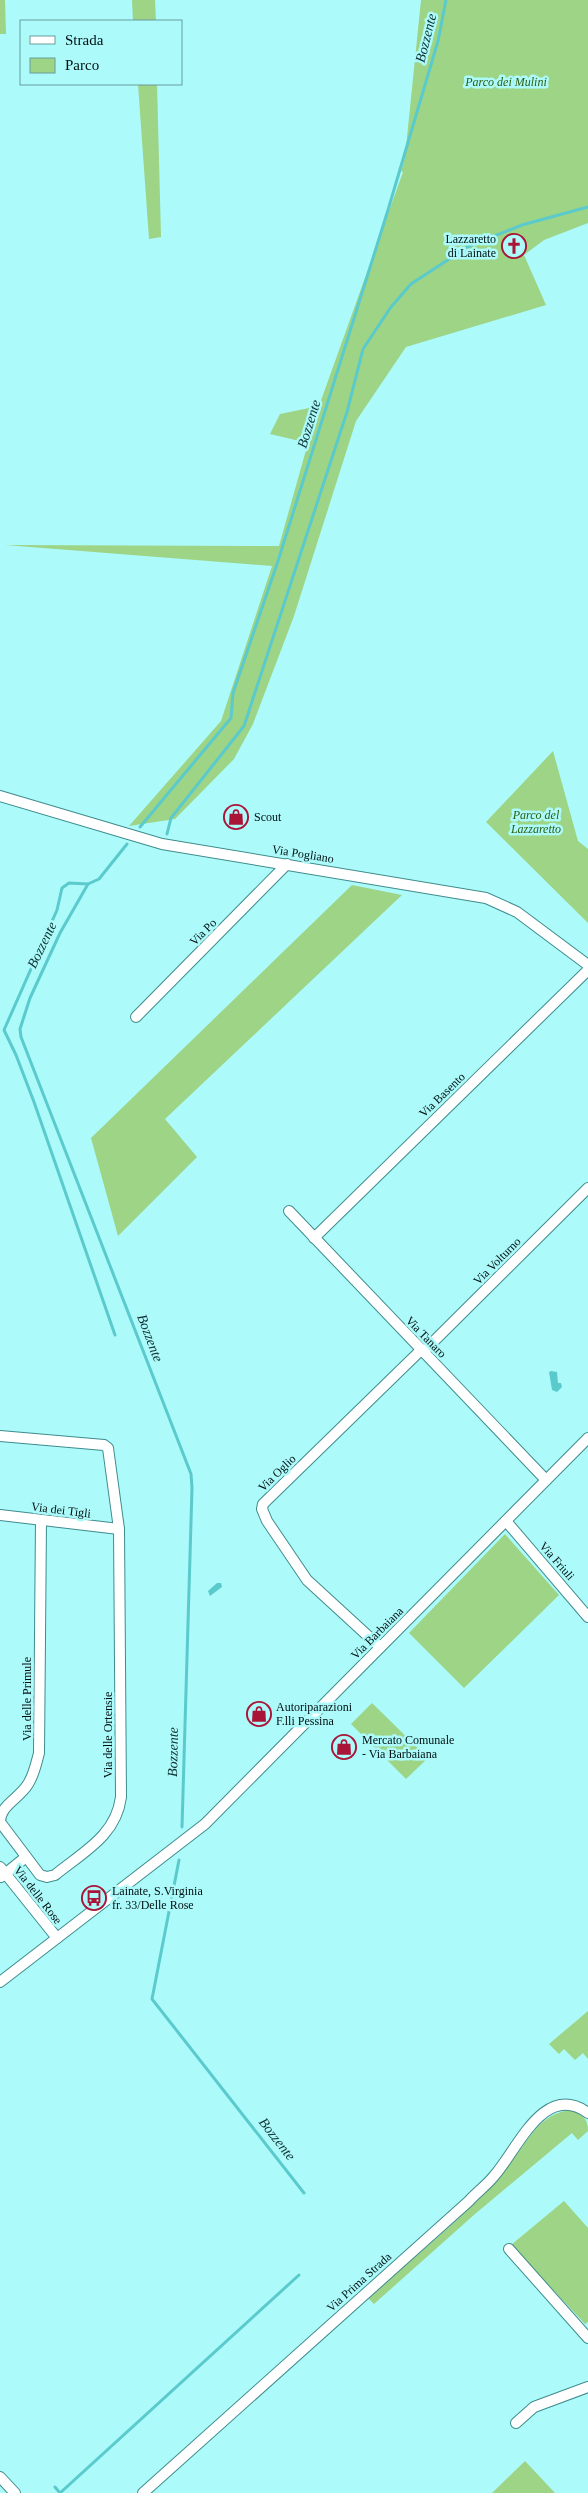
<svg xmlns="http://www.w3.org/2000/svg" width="588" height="2493" font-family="'Times New Roman',serif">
<rect width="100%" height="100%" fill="#adfafb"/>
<g fill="#9dd485">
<path d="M0 0H5L6 34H0Z"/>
<path d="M132 0H155L156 21H133Z"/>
<path d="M421 0H588V223L544 240 524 255 546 305 406 347 356 421 294 616 253 724 234 759 175 819 129 826 221 721 272 566 5 545 279 546 308 443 270 434 280 414 319 406 403 172 401 171 405 157Z"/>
<path d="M138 84H157L161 237 149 239Z"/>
<path d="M553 751 578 841 588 849V923L486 822Z"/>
<path d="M352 885 402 895 165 1119 197 1157 118 1236 91 1138Z"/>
<path d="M505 1534 559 1595 464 1688 409 1633Z"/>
<path d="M372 1703 428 1758 406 1779 351 1724Z"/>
<path d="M588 2011V2059L583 2053 575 2060 564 2049 559 2054 549 2044Z"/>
<path d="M570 2110C582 2114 588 2118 588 2131L578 2140 572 2133 475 2214 374 2304 368 2298C417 2254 472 2212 512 2161 529 2139 540 2114 570 2110Z"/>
<path d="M564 2201 588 2228V2322L585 2324 511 2245Z"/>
<path d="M525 2461 555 2493H492Z"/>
</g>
<g fill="#5bcacc">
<path d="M551 1371 557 1372 558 1383H561L562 1387 557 1392 552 1390 549 1372Z"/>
<path d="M217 1583H221L222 1587 210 1596 208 1591Z"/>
</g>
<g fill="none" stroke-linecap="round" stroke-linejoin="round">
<g stroke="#5bcacc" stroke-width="3">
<path d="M140 827 231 718 233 693 278 561 388 210 438 41 446 0"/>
<path d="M167 834 171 818 244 726 347 412 363 349 391 307 411 284 469 246 522 225 588 207"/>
<path d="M127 844 99 879 88 884 60 933 30 998 20 1029 21 1037 191 1474 192 1488 182 1827"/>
<path d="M88 884 69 883 62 888 57 910 4 1030 16 1055 34 1102 115 1335"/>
<path d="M179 1860 152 1999 304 2193"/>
<path d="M55 2487 60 2493"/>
<path d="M60 2493 299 2275"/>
</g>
<defs>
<g id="minor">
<path d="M0 796 162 844 486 898 517 912 588 965"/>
<path d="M136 1017 287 864"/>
<path d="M289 1211 546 1480"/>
<path d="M314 1238 588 970"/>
<path d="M423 1352 588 1188"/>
<path d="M0 1436 104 1445 108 1448 119 1529 121 1797C116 1836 83 1852 55 1875L47 1877 40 1875 0 1822C0 1805 20 1798 28 1784 34 1775 36 1764 39 1753L41 1520"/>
<path d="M0 1515 119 1529"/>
<path d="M506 1521 588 1617"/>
<path d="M380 1647 307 1580 267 1521 262 1509 263 1504 421 1350"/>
<path d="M0 1867 57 1938"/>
<path d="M1 1877 26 1857"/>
<path d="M0 1982 205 1824 588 1438"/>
<path d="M509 2249 588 2338"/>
<path d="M516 2423 534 2407 588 2387"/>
<path d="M0 2477 15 2493"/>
<path d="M143 2493 469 2201C477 2192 487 2185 494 2176 518 2149 544 2081 588 2113"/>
</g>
</defs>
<use href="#minor" stroke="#3f8c8d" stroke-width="12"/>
<use href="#minor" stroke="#fff" stroke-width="10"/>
</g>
<defs>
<symbol id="church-ring" viewBox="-11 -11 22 22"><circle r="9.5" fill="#adfafb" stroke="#aa1437" stroke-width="1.5"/><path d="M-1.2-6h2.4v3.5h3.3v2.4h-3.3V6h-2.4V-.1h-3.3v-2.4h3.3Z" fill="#aa1437"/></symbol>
<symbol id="shop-ring" viewBox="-11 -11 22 22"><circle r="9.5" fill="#adfafb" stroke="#aa1437" stroke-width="1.5"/><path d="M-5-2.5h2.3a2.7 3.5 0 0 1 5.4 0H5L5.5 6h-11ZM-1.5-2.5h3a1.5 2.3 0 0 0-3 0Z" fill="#aa1437"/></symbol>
<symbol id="bus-ring" viewBox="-11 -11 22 22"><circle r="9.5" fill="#adfafb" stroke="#aa1437" stroke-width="1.5"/><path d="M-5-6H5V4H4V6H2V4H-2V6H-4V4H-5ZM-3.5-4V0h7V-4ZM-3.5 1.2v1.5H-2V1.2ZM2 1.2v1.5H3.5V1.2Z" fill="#aa1437"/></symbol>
</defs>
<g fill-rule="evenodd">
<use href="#church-ring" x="500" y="232" width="28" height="28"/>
<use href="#shop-ring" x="222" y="803" width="28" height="28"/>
<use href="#shop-ring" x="245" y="1700" width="28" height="28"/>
<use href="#shop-ring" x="330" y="1733" width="28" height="28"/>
<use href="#bus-ring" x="80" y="1884" width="28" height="28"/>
</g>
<g text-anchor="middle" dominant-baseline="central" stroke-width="5" stroke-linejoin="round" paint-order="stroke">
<g font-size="12" font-style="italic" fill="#2c5c0d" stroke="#adfafb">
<text x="506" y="82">Parco dei Mulini</text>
<text x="536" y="815">Parco del<tspan x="536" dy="14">Lazzaretto</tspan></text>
</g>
<g font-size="12" fill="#001011" stroke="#adfafb" text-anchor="start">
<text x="496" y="239" text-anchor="end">Lazzaretto<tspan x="496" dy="14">di Lainate</tspan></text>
<text x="254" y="817">Scout</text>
<text x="276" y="1707">Autoriparazioni<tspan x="276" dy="14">F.lli Pessina</tspan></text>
<text x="362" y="1740">Mercato Comunale<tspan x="362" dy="14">- Via Barbaiana</tspan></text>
<text x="112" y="1891">Lainate, S.Virginia<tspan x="112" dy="14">fr. 33/Delle Rose</tspan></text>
</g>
<g font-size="12" fill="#001011" stroke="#adfafb">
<text transform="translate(303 854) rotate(9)">Via Pogliano</text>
<text transform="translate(203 932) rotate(-45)">Via Po</text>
<text transform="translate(442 1095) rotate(-44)">Via Basento</text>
<text transform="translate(497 1261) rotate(-45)">Via Volturno</text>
<text transform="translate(426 1337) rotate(46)">Via Tanaro</text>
<text transform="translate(277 1473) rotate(-44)">Via Oglio</text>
<text transform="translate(61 1510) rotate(7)">Via dei Tigli</text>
<text transform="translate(557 1561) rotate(49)">Via Friuli</text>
<text transform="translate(377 1633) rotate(-45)">Via Barbaiana</text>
<text transform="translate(27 1699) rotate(-90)">Via delle Primule</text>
<text transform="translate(108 1735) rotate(-90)">Via delle Ortensie</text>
<text transform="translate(38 1895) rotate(52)">Via delle Rose</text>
<text transform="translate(359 2282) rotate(-42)">Via Prima Strada</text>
</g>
<g font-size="14" font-style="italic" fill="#0d3031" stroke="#adfafb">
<text transform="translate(426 38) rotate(-76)">Bozzente</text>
<text transform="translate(309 424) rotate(-73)">Bozzente</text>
<text transform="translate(42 945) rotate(-64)">Bozzente</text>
<text transform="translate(150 1338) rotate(69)">Bozzente</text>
<text transform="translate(173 1752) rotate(-89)">Bozzente</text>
<text transform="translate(277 2139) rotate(52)">Bozzente</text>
</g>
</g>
<rect x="20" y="20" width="162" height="65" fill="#adfafb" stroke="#689c9d"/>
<rect x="30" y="36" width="25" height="8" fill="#ffffff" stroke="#689c9d"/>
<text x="65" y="45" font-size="15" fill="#001011">Strada</text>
<rect x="30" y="58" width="25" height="15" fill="#9dd485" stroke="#689c9d"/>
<text x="65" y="70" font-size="15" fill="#001011">Parco</text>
</svg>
